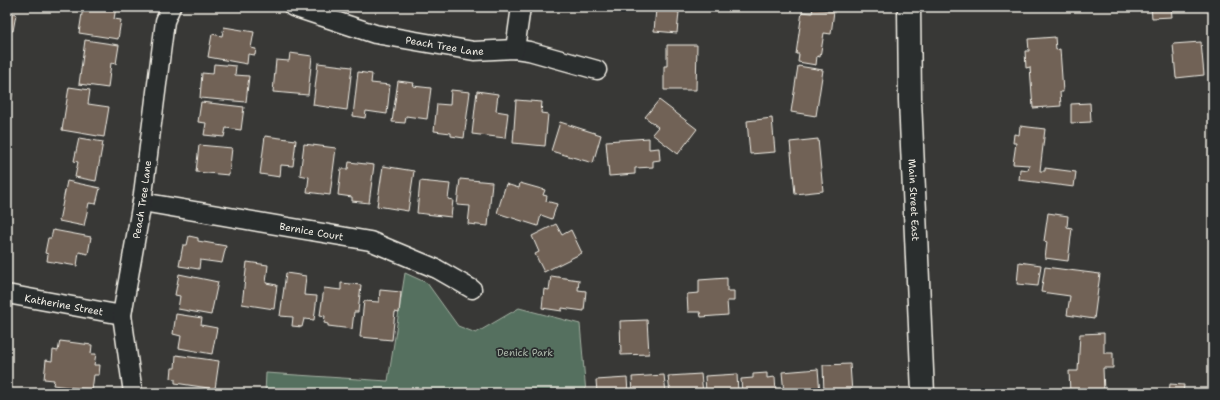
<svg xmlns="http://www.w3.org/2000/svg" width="1220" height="400" font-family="'Shantell Sans',sans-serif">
<rect width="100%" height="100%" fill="#383836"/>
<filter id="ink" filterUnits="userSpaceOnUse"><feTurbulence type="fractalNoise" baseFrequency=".025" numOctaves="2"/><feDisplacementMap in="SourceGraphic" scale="8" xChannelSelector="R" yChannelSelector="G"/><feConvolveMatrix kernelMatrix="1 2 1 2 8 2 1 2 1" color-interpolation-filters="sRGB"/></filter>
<g filter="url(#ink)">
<path fill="#55705e" stroke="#a4b0a3" d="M405 273 427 283 458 326 476 333 519 308 580 324 586 393H265L266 373 388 381Z"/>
<g fill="#716257" stroke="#f4f1e8">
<path d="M83 7H116L114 19 121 20 118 39 79 33Z"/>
<path d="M587 7H602L601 9Z"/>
<path d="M621 7H647L646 11 621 8Z"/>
<path d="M1151 7H1171L1172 17 1152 18Z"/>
<path d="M813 8 834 11 831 34 824 33 820 57 817 56 816 65 798 62 799 54H796L802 12 812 13Z"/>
<path d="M656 9 679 12 677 33 654 31Z"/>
<path d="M7 12 16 14 13 31 9 30 8 37 11 38 7 57Z"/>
<path d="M224 27 254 32 251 48 256 49 255 55 248 54 247 64 208 57 212 34 222 36Z"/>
<path d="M1213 28V52H1210Z"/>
<path d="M1055 37 1056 50 1060 49 1063 92H1060L1061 106 1033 108 1030 67 1026 68 1025 51H1029L1028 39Z"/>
<path d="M85 40 119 45 116 64 111 63 108 88 79 84Z"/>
<path d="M1201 42 1204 75 1176 78 1173 44Z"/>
<path d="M667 45H697L696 90H664V66H667Z"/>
<path d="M290 53 312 56 308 95 273 92 276 60 289 61Z"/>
<path d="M318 63 352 67 347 110 313 105Z"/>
<path d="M214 64 236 66 235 75 249 76 246 102 200 98 202 73 213 74Z"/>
<path d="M798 66 823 70 816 116 791 112Z"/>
<path d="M358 72 372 74 371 83 390 85 387 114 366 111 365 118 353 116Z"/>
<path d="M398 81 414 83 413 86 431 88 427 119 406 116 405 123 392 122Z"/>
<path d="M69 87 90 90 88 104 109 107 104 137 62 130Z"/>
<path d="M7 88 13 90 8 119H7Z"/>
<path d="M451 90 470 92 464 138 451 136V133L434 131 437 104 450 105Z"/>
<path d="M477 91 498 94 496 111 508 113 505 138 472 134Z"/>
<path d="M516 100 542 102 541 113 548 114 545 146 513 143Z"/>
<path d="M659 100 697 129 678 154 652 134 658 127 645 117Z"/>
<path d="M201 102 244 107 241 130 226 128 224 137 204 135 206 123 198 122Z"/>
<path d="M1090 103 1091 122 1071 123V104Z"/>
<path d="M772 118 775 152 750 154 747 121Z"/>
<path d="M560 122 601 135 593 163 551 151Z"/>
<path d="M1020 126 1045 129 1040 171H1045V168L1076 172 1074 187 1019 180 1020 169 1028 170 1029 165 1013 164 1016 143H1013L1014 134 1019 135Z"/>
<path d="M265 136 296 140 293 166 281 165 280 177 260 174Z"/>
<path d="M79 138 103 142 96 181 75 177 78 162 74 161Z"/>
<path d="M649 138V149L659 148 660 160 653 161V167L635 168V174L609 176 606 141Z"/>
<path d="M818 139 823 191 795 194 790 142Z"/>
<path d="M304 144 336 148 330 195 307 192 309 177 300 175Z"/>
<path d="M199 145 232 148 229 175 196 172Z"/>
<path d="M349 162 374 165 369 203 352 201V197L338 195 341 169H348Z"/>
<path d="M383 166 414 171 408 211 377 206Z"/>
<path d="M460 179 492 182 488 226 468 224 470 206 457 205Z"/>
<path d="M67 181 100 188 96 204 89 203 84 226 59 221Z"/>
<path d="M420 181 450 184 448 199 453 200 451 217 417 213Z"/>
<path d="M520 183 545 190 543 195 547 196 546 201 557 204 552 219 541 215 538 226 497 213 506 184 519 188Z"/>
<path d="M1048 213 1068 216 1067 227 1072 228 1068 261 1045 258 1047 242 1044 241Z"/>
<path d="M556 224 562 235 571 230 582 253 544 272 535 254 539 252 532 236Z"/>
<path d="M53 230 91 237 88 254 79 252 77 266 47 261 48 254 45 253 48 238H51Z"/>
<path d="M189 236 198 238V241L226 246 222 263 200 260 199 269 179 266 183 245H187Z"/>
<path d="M247 262 268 265 266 283 277 285 274 309 242 304Z"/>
<path d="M1019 262 1041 265 1038 286 1017 284Z"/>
<path d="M1045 267 1100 274 1094 319 1067 315 1070 296 1041 292Z"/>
<path d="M286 273 306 276 304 295 317 296 314 320 304 319 302 327 292 326 293 317 280 316Z"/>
<path d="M179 274 218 282 211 315 178 309 180 296 175 295Z"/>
<path d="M551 276 579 280 578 290 586 291 584 311 562 308V311L542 308 544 289 549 290Z"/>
<path d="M727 278V291H734V301H727L728 315 701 317 700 312H688L687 294 699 293V280Z"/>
<path d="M341 283 361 285 358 312H354L352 329 328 326V324L324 323 325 316 320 315 324 288 341 290Z"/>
<path d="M380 290 401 292 399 313 395 312 392 340 360 337 364 301 379 302Z"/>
<path d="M176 314 202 318 201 325 217 328 212 354 179 348 181 336 173 334Z"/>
<path d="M647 320 649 354 621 355 620 321Z"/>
<path d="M1104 333V353H1113V368H1103L1104 393H1070L1069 371H1078L1080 334Z"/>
<path d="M60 341 92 345 91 354H96L94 365H100L99 375H94L92 390 53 385 54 380 44 379 46 360 52 361 53 350 58 351Z"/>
<path d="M176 355 219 361 215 389 175 383V379L171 378 172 368H175Z"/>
<path d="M850 364 852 393H824L823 365Z"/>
<path d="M818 369 820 393H784L782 372Z"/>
<path d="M767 373V378L775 377 776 393H742L741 379 753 378V374Z"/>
<path d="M701 374 703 393H670L668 376Z"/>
<path d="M737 374 738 393H706L705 376Z"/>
<path d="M664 375 666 393H633L632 377Z"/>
<path d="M627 378 628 393H597L596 380Z"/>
<path d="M1170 384 1184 385 1183 393H1169Z"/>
</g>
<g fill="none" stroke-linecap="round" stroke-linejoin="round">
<defs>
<g id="street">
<path id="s1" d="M293 7 375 34 474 51 515 49 529 51 597 70"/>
<path d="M515 49 521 7"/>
<path id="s2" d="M142 202 370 241 437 269 472 289"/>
<path id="s3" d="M7 294 122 315"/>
<path id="s4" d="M133 393 122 315 142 202 165 21 171 7"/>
</g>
<g id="secondary">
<path id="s5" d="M909 7 910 100 923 393"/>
</g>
</defs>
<use href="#street" stroke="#f4f1e8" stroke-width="21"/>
<use href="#secondary" stroke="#f4f1e8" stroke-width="25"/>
<use href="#street" stroke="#2a2d2e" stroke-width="18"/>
<use href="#secondary" stroke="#2a2d2e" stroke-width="22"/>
</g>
</g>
<g text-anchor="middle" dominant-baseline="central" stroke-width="3.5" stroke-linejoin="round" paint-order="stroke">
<g font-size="10" fill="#f4f1e8" stroke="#2a2d2e">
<text stroke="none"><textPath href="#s1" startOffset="157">Peach Tree Lane</textPath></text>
<text stroke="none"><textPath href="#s4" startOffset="196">Peach Tree Lane</textPath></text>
<text stroke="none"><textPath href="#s5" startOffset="193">Main Street East</textPath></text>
<text stroke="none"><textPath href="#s2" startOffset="172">Bernice Court</textPath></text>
<text stroke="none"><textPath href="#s3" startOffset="58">Katherine Street</textPath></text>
</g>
<g font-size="10" fill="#acb7aa" stroke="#2a2d2e">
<text x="525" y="352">Denick Park</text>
</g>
</g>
<rect width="1220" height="400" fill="none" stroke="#2a2d2e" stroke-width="24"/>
<rect x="12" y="12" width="1196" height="376" fill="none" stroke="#f4f1e8" stroke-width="1.5" filter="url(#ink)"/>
</svg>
